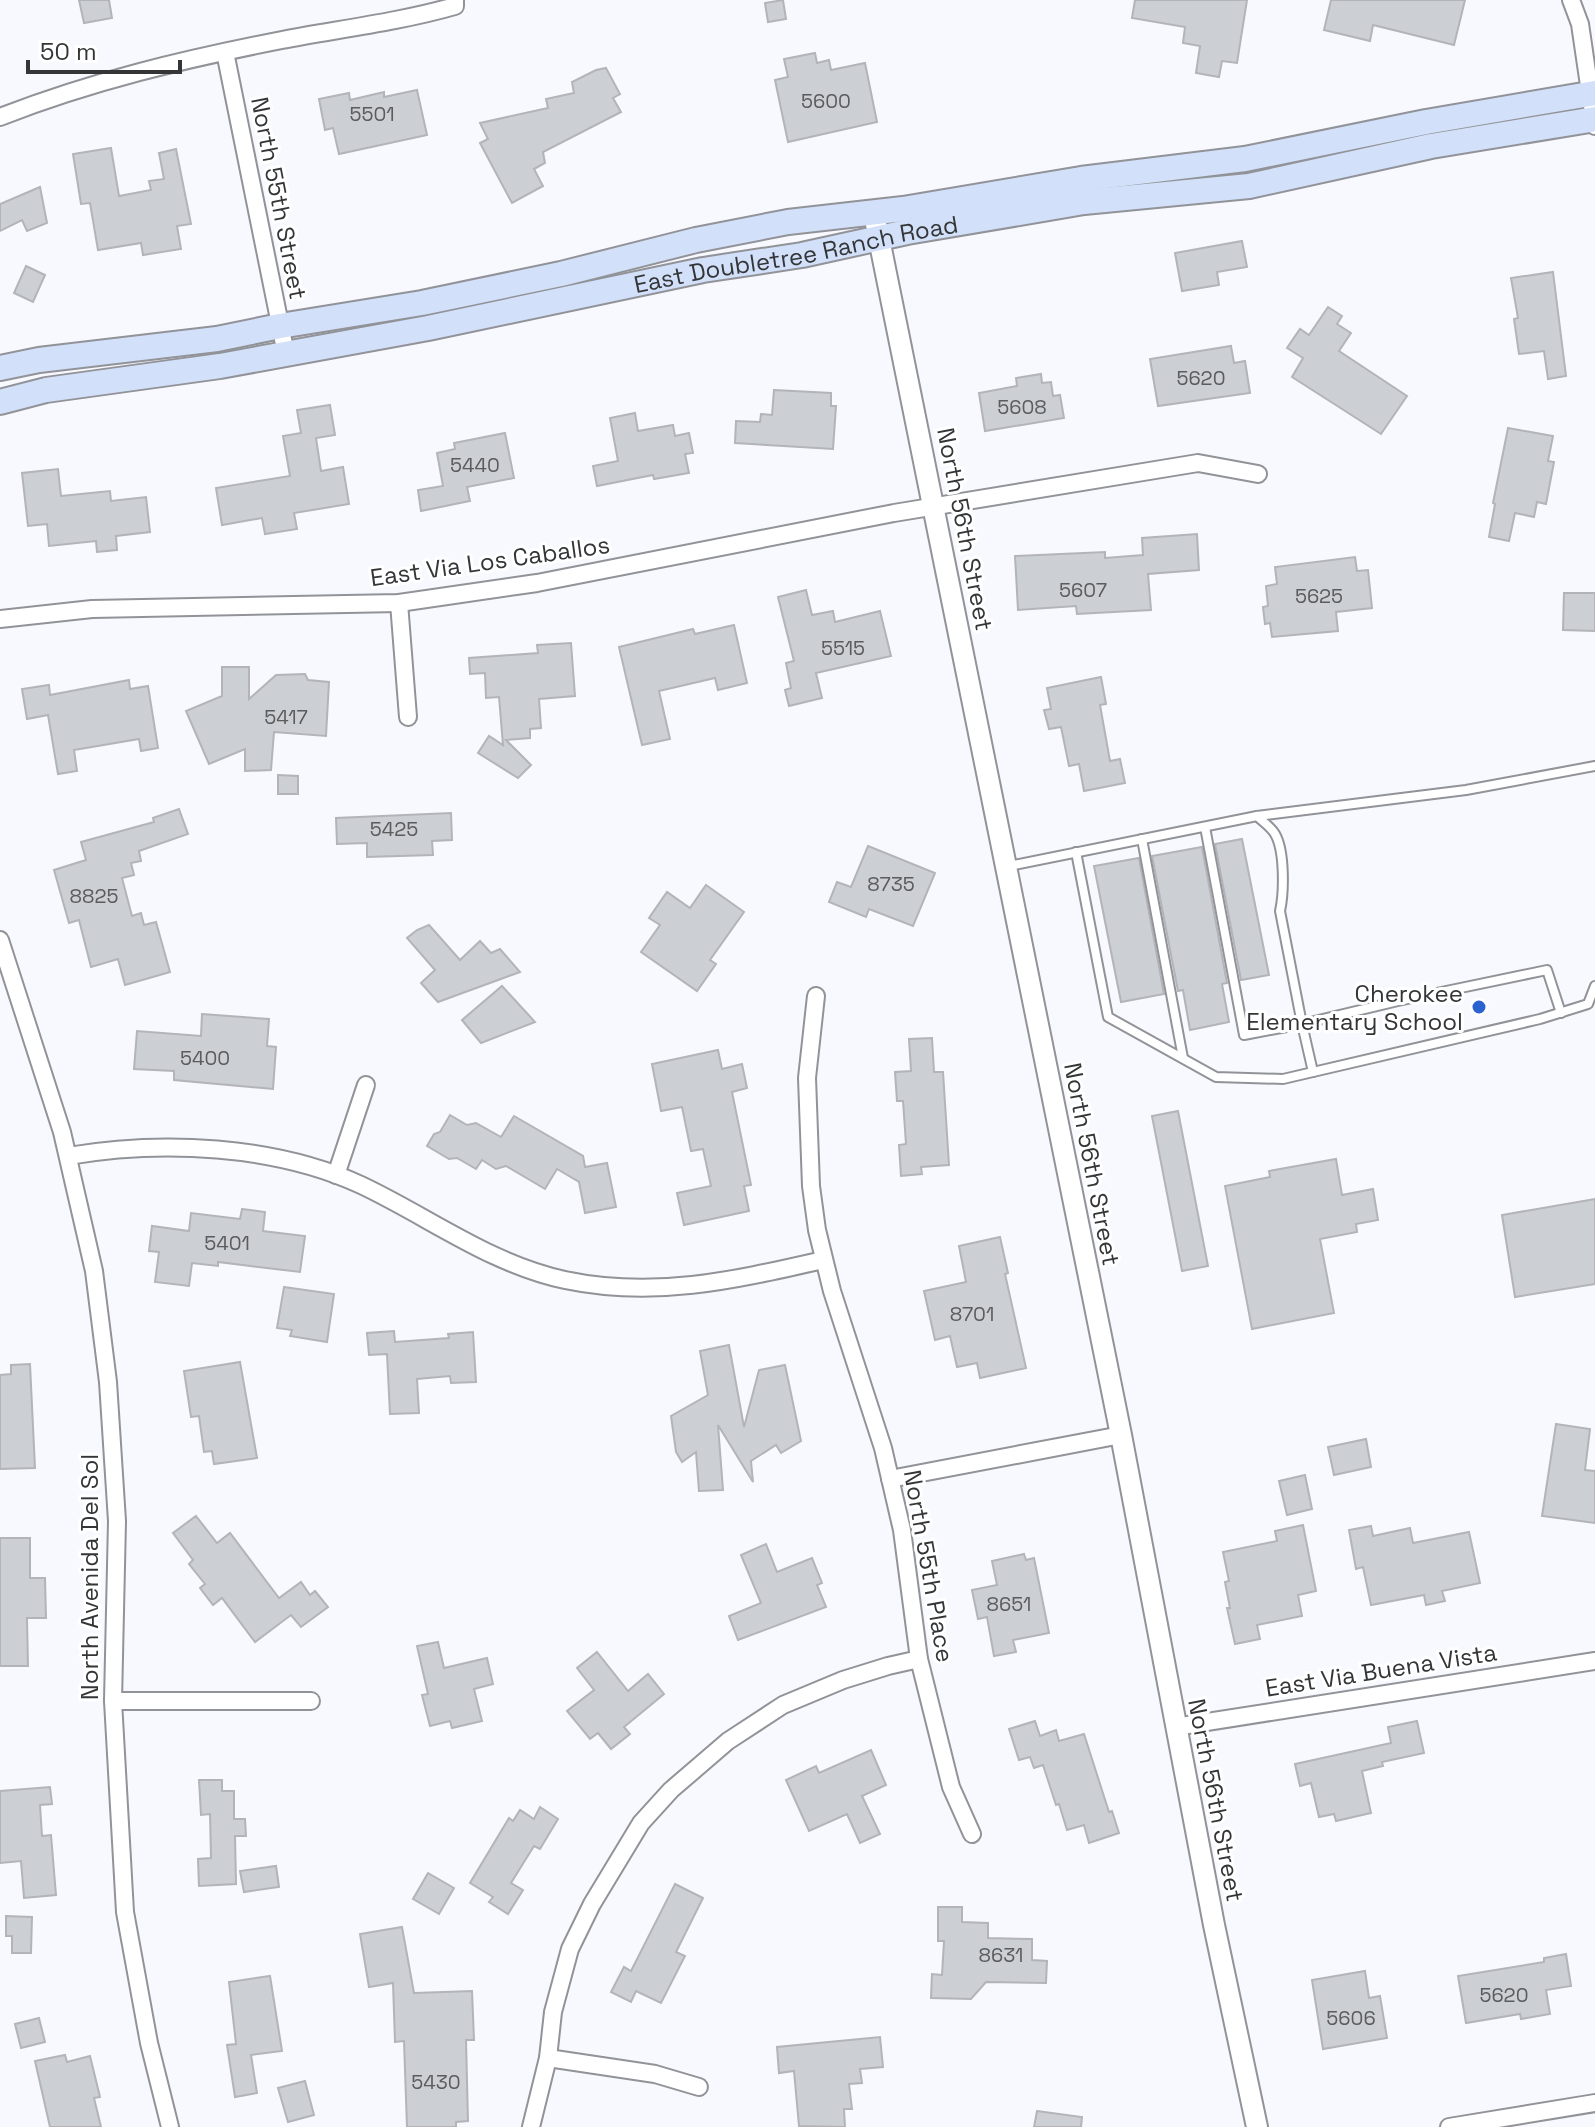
<svg xmlns="http://www.w3.org/2000/svg" width="1595" height="2127" font-family="'Space Grotesk',sans-serif">
<rect width="100%" height="100%" fill="#f7f9fe"/>
<g fill="#cccfd3" stroke="#b2b4b9" stroke-width="2">
<path d="M79 0H109L112 18 84 23Z"/>
<path d="M783 0 786 19 768 22 765 3Z"/>
<path d="M1135 0H1247L1237 63 1222 61 1219 77 1196 73 1200 46 1183 43 1185 27 1132 18Z"/>
<path d="M1331 0H1465L1454 45 1373 25 1370 41 1324 30Z"/>
<path d="M815 53 817 63 829 60 831 70 865 63 877 122 788 142 775 80 788 77 784 59Z"/>
<path d="M606 68 620 94 613 98 621 112 543 152 545 163 534 169 543 186 512 203 480 143 488 139 480 123 548 108 546 99 574 93 572 82 596 70Z"/>
<path d="M417 90 427 135 339 154 333 128 325 130 319 99 349 93 350 100 384 92V97Z"/>
<path d="M111 148 119 196 151 190 149 181 164 179 159 153 176 149 191 224 177 226 181 249 143 255 141 243 98 250 90 203 81 204 73 154Z"/>
<path d="M40 187 47 223 27 231 22 220 0 231V204Z"/>
<path d="M1242 241 1247 267 1217 272 1219 285 1182 291 1175 253Z"/>
<path d="M26 266 45 275 33 302 14 293Z"/>
<path d="M1553 272 1566 376 1548 379 1544 351 1519 354 1514 319 1518 318 1511 278Z"/>
<path d="M1328 307 1342 316 1337 324 1351 333 1339 351 1407 396 1381 434 1292 377 1303 358 1287 348 1300 329 1309 335Z"/>
<path d="M1231 346 1234 363 1245 361 1250 393 1158 406 1150 359Z"/>
<path d="M1041 374 1042 383 1051 382 1053 396 1060 395 1064 418 985 431 979 393 1017 386 1016 378Z"/>
<path d="M774 390 831 393V406H836L833 449 735 443 736 421 760 422 761 414 772 415Z"/>
<path d="M330 405 335 435 316 438 321 471 343 467 349 504 294 513 297 529 265 534 262 518 222 525 216 488 290 476 283 436 301 433 297 410Z"/>
<path d="M635 413 638 431 673 425 675 436 689 433 693 453 685 454 689 473 654 479 653 475 597 486 593 466 618 461 610 418Z"/>
<path d="M1508 428 1553 436 1548 461 1554 462 1546 504 1537 502 1534 517 1515 513 1509 541 1489 537 1495 504 1493 503Z"/>
<path d="M505 433 514 478 467 487 470 501 421 511 418 490 443 486 437 453 455 449 454 443Z"/>
<path d="M58 469 61 496 110 491 111 501 146 497 150 532 116 536 117 550 97 552 96 541 49 546 47 524 28 526 22 473Z"/>
<path d="M1197 534 1199 570 1148 574 1151 610 1077 614 1076 606 1018 610 1015 556 1105 552V558L1143 555 1142 538Z"/>
<path d="M1355 557 1357 571 1368 570 1372 608 1336 612 1338 631 1272 637 1270 623 1265 624 1263 607 1268 606 1266 586 1277 584 1275 567Z"/>
<path d="M806 590 812 615 833 611 835 622 880 611 891 656 816 673 822 698 789 706 785 690 791 688 786 663 794 661 778 597Z"/>
<path d="M1564 593H1595V631L1563 630Z"/>
<path d="M734 625 747 683 718 690 715 678 659 691 670 739 642 745 619 647 693 629 695 634Z"/>
<path d="M571 643 575 696 539 699 541 728 530 729V738L506 740 531 765 518 778 478 753 489 736 503 745 499 697 486 698 485 673 470 674 469 658 538 653 537 645Z"/>
<path d="M222 667H249V699L276 675 305 674 308 680 329 682 326 736 274 732 271 770 245 771V749L209 764 186 711 222 696Z"/>
<path d="M1101 677 1106 704 1100 705 1110 761 1120 759 1125 783 1084 791 1079 764 1069 766 1061 727 1049 729 1044 710 1051 709 1047 688Z"/>
<path d="M129 680 130 689 148 686 158 748 141 751 139 739 74 750 77 771 58 774 48 715 27 719 22 689 49 685 50 695Z"/>
<path d="M278 775 298 776V794H278Z"/>
<path d="M179 809 188 834 139 851 141 861 131 863 134 875 122 878 132 916 141 913 144 925 156 922 170 972 125 985 118 959 91 967 79 920 69 923 54 870 86 860 81 842 154 822 153 818Z"/>
<path d="M451 813 452 840 432 841 433 855 367 857V843L337 844 336 818Z"/>
<path d="M1242 839 1269 975 1241 980 1215 844Z"/>
<path d="M868 846 935 873 913 926 869 909 866 917 829 902 837 882 851 887Z"/>
<path d="M1202 847 1227 983 1222 984 1229 1022 1190 1030 1183 990 1178 991 1152 856Z"/>
<path d="M1139 858 1164 994 1121 1002 1094 866Z"/>
<path d="M706 885 744 912 710 960 716 964 697 991 641 952 660 925 649 918 667 892 690 908Z"/>
<path d="M429 925 460 960 480 941 491 953 500 949 520 972 438 1002 421 983 435 970 407 938 417 930Z"/>
<path d="M502 986 535 1022 481 1043 462 1020Z"/>
<path d="M202 1014 269 1019 267 1046 276 1047 273 1089 174 1080V1071L134 1069 137 1031 201 1036Z"/>
<path d="M932 1038 934 1072H943L949 1165 921 1167 922 1174 901 1176 899 1145 906 1144 903 1101H897L895 1072 911 1071 909 1039Z"/>
<path d="M718 1050 722 1069 742 1064 747 1088 732 1092 751 1185 744 1186 749 1211 684 1225 677 1193 711 1186 703 1149 691 1151 682 1107 661 1111 652 1064Z"/>
<path d="M1178 1111 1208 1266 1182 1271 1152 1116Z"/>
<path d="M450 1115 467 1125 476 1123 501 1137 514 1116 583 1156 585 1167 607 1163 616 1207 585 1213 579 1182 557 1169 545 1189 506 1166 496 1169 482 1160 476 1169 457 1158 449 1159 427 1146 434 1134 440 1132Z"/>
<path d="M1336 1159 1342 1195 1373 1189 1378 1220 1356 1224 1357 1232 1320 1239 1334 1313 1252 1329 1225 1186 1270 1177 1269 1171Z"/>
<path d="M1595 1199V1284L1515 1297 1502 1215Z"/>
<path d="M242 1209 265 1212 263 1231 305 1236 300 1272 218 1262V1266L192 1263 189 1286 155 1282 159 1252 149 1251 152 1226 189 1231 191 1213 240 1219Z"/>
<path d="M1000 1237 1008 1273 1005 1274 1026 1368 980 1378 977 1363 957 1367 950 1336 935 1340 924 1291 966 1282 959 1246Z"/>
<path d="M284 1287 334 1294 327 1342 290 1336 292 1330 277 1328Z"/>
<path d="M394 1331 395 1342 449 1338 448 1334 473 1332 476 1382 451 1383 450 1376 417 1379 419 1413 390 1414 387 1354 369 1355 367 1333Z"/>
<path d="M729 1345 744 1427 759 1370 785 1365 801 1441 781 1453 776 1445 751 1461 753 1482 718 1425 723 1490 699 1491 696 1452 682 1462 676 1452 671 1416 708 1395 700 1351Z"/>
<path d="M240 1362 257 1458 214 1464 212 1451 204 1452 199 1416 191 1417 184 1371Z"/>
<path d="M30 1364 35 1468 0 1469V1375L11 1374V1365Z"/>
<path d="M1556 1424 1590 1429 1585 1470 1595 1471V1523L1542 1516Z"/>
<path d="M1366 1439 1371 1467 1334 1475 1328 1447Z"/>
<path d="M1305 1475 1312 1509 1287 1515 1279 1481Z"/>
<path d="M196 1516 217 1543 230 1533 279 1598 301 1582 310 1595 315 1591 328 1607 301 1627 291 1615 255 1642 222 1598 213 1605 200 1588 205 1584 189 1564 193 1560 173 1533Z"/>
<path d="M1303 1525 1316 1591 1298 1595 1302 1616 1257 1625 1260 1639 1235 1644 1227 1608H1230L1225 1582 1229 1581 1223 1552 1277 1541 1275 1531Z"/>
<path d="M1371 1526 1373 1536 1410 1528 1413 1543 1469 1532 1480 1583 1442 1591 1445 1601 1426 1605 1424 1595 1371 1605 1363 1567 1356 1569 1349 1530Z"/>
<path d="M0 1538H30V1578H45L46 1618H27L28 1666H0Z"/>
<path d="M766 1544 777 1572 812 1558 822 1583 817 1585 826 1607 738 1640 729 1616 761 1603 741 1555Z"/>
<path d="M1024 1554 1026 1560 1034 1558 1049 1633 1013 1640 1016 1652 994 1656 987 1617 978 1619 972 1590 997 1585 992 1561Z"/>
<path d="M438 1642 444 1668 487 1658 493 1684 474 1689 482 1721 452 1728 450 1721 430 1726 422 1695 428 1694 417 1646Z"/>
<path d="M597 1652 628 1691 648 1674 664 1694 624 1727 630 1734 611 1749 598 1733 590 1739 567 1711 594 1690 577 1668Z"/>
<path d="M1035 1721 1040 1736 1056 1730 1059 1741 1084 1734 1109 1812 1112 1811 1119 1833 1089 1843 1084 1825 1067 1830 1059 1804 1056 1805 1043 1765 1034 1768 1030 1757 1019 1760 1009 1729Z"/>
<path d="M1417 1721 1424 1753 1382 1762 1383 1766 1362 1771 1371 1813 1336 1821 1334 1814 1319 1817 1311 1783 1300 1786 1295 1764 1391 1743 1388 1727Z"/>
<path d="M871 1750 886 1785 862 1796 880 1834 860 1843 847 1814 809 1831 786 1780 816 1766 819 1773Z"/>
<path d="M199 1780H222V1791H234V1819H245L246 1836H235L236 1884 199 1886 198 1859 211 1858 210 1814 201 1815Z"/>
<path d="M50 1787 52 1804 40 1805 42 1836 51 1835 56 1895 24 1898 21 1861 0 1863V1791Z"/>
<path d="M540 1807 558 1819 540 1849 534 1846 511 1883 523 1890 508 1914 489 1902 493 1897 470 1883 509 1818 513 1821 520 1810 534 1819Z"/>
<path d="M276 1866 279 1887 244 1892 240 1871Z"/>
<path d="M428 1873 454 1888 439 1914 413 1899Z"/>
<path d="M675 1884 703 1898 676 1952 685 1956 661 2003 636 1991 631 2002 611 1992 624 1967 631 1971Z"/>
<path d="M938 1907H962V1922L988 1923V1938L1032 1939V1960L1047 1961 1046 1983 986 1982 971 1999 931 1998 932 1974 942 1975 944 1941H938Z"/>
<path d="M6 1916 32 1917 31 1953H12V1936H6Z"/>
<path d="M402 1927 414 1993 472 1991 474 2040H466L468 2121 456 2122V2127H407L404 2041 395 2042 393 1983 369 1987 360 1934Z"/>
<path d="M1566 1954 1571 1986 1546 1990 1550 2014 1521 2019 1520 2014 1466 2023 1458 1976 1544 1962V1958Z"/>
<path d="M1365 1971 1369 1998 1380 1996 1387 2038 1323 2049 1312 1980Z"/>
<path d="M270 1976 282 2051 251 2055 257 2093 235 2097 227 2045 236 2044 229 1982Z"/>
<path d="M39 2018 45 2042 21 2048 15 2024Z"/>
<path d="M880 2037 883 2067 860 2069 862 2083 849 2084 852 2109H844L845 2127 799 2126 794 2071 779 2073 777 2047Z"/>
<path d="M65 2055 67 2062 90 2056 100 2097 94 2098 101 2127H50L35 2061Z"/>
<path d="M305 2081 314 2115 288 2122 278 2088Z"/>
<path d="M1037 2111 1082 2117 1081 2127H1034Z"/>
</g>
<g fill="none" stroke-linecap="round" stroke-linejoin="round">
<defs>
<g id="service">
<path d="M1257 816C1263 822 1271 827 1275 834 1285 851 1284 893 1280 911L1302 1024 1398 1001 1547 970 1561 1013"/>
<path d="M1205 827 1244 1035 1302 1024 1313 1072"/>
<path d="M1142 839 1183 1058"/>
<path d="M1076 852 1108 1017 1216 1077 1283 1079 1540 1019 1588 1004 1595 986"/>
<path d="M1009 866 1257 816 1466 790 1595 766"/>
</g>
<g id="minor">
<path d="M1571 0 1580 24 1595 126"/>
<path d="M225 52 286 354"/>
<path d="M0 117C92 81 185 59 282 40 340 29 399 22 455 6V0"/>
<path d="M399 603 408 717"/>
<path d="M0 619 92 609 399 603 537 583 894 513 1198 463 1258 474"/>
<path d="M0 940 62 1132 94 1271 108 1382 117 1521 113 1701 125 1912 149 2043 170 2127"/>
<path d="M816 996 807 1078 811 1186 817 1230 832 1291 883 1448 902 1530 919 1659 951 1787 972 1834"/>
<path d="M68 1156C161 1140 275 1145 361 1185 429 1217 490 1264 565 1280 655 1299 735 1280 823 1260"/>
<path d="M336 1175 366 1085"/>
<path d="M890 1479 1121 1435"/>
<path d="M113 1701H311"/>
<path d="M1175 1727 1595 1661"/>
<path d="M548 2058 655 2074 699 2087"/>
<path d="M531 2127 548 2058 553 2012 570 1949 592 1904 641 1823 671 1790 728 1741 783 1705 843 1680 888 1666 919 1659"/>
<path d="M1449 2127 1595 2103"/>
</g>
<path id="tertiary" d="M876 224 1121 1435 1214 1925 1257 2127"/>
<g id="secondary">
<path d="M0 368 39 360 217 339 280 326 422 303 561 274 696 240 788 222 903 209 1081 179 1245 159 1426 122 1595 93"/>
<path id="s1" d="M0 402 46 390 220 366 428 328 703 270 802 255 907 232 1084 202 1249 186 1431 146 1595 119"/>
</g>
</defs>
<use href="#service" stroke="#919398" stroke-width="12"/>
<use href="#minor" stroke="#919398" stroke-width="20"/>
<use href="#tertiary" stroke="#919398" stroke-width="24"/>
<use href="#secondary" stroke="#919398" stroke-width="28"/>
<use href="#service" stroke="#fff" stroke-width="8"/>
<use href="#minor" stroke="#fff" stroke-width="16"/>
<use href="#tertiary" stroke="#fff" stroke-width="20"/>
<use href="#secondary" stroke="#d2e0f9" stroke-width="24"/>
</g>
<circle fill="#2a62cf" stroke="#fff" stroke-width="3" cx="1479" cy="1007" r="8"/>
<g text-anchor="middle" dominant-baseline="central" stroke-width="6" stroke-linejoin="round" paint-order="stroke">
<g font-size="20" fill="#5a5c5e">
<text x="826" y="101">5600</text>
<text x="372" y="114">5501</text>
<text x="1201" y="378">5620</text>
<text x="1022" y="407">5608</text>
<text x="475" y="465">5440</text>
<text x="1083" y="590">5607</text>
<text x="1319" y="596">5625</text>
<text x="843" y="648">5515</text>
<text x="286" y="717">5417</text>
<text x="394" y="829">5425</text>
<text x="891" y="884">8735</text>
<text x="94" y="896">8825</text>
<text x="205" y="1058">5400</text>
<text x="227" y="1243">5401</text>
<text x="972" y="1314">8701</text>
<text x="1009" y="1604">8651</text>
<text x="1001" y="1955">8631</text>
<text x="1504" y="1995">5620</text>
<text x="1351" y="2018">5606</text>
<text x="436" y="2082">5430</text>
</g>
<g font-size="24" fill="#343537" stroke="#fff">
<text transform="translate(279 198) rotate(79)">North 55th Street</text>
<text stroke="none"><textPath href="#s1" startOffset="810">East Doubletree Ranch Road</textPath></text>
<text transform="translate(965 529) rotate(79)">North 56th Street</text>
<text transform="translate(490 561) rotate(-8)">East Via Los Caballos</text>
<text transform="translate(1092 1164) rotate(79)">North 56th Street</text>
<text transform="translate(929 1566) rotate(80)">North 55th Place</text>
<text transform="translate(89 1577) rotate(-90)">North Avenida Del Sol</text>
<text transform="translate(1381 1670) rotate(-9)">East Via Buena Vista</text>
<text transform="translate(1216 1800) rotate(79)">North 56th Street</text>
</g>
<g font-size="24" fill="#343537" stroke="#fff" text-anchor="end">
<text x="1463" y="993">Cherokee<tspan x="1463" dy="28">Elementary School</tspan></text>
</g>
</g>
<path d="M28 60v12h152v-12" fill="none" stroke="#343537" stroke-width="4"/>
<text x="40" y="60" font-size="24" fill="#343537" stroke="#ffffff" stroke-width="6" paint-order="stroke">50 m</text>
</svg>
